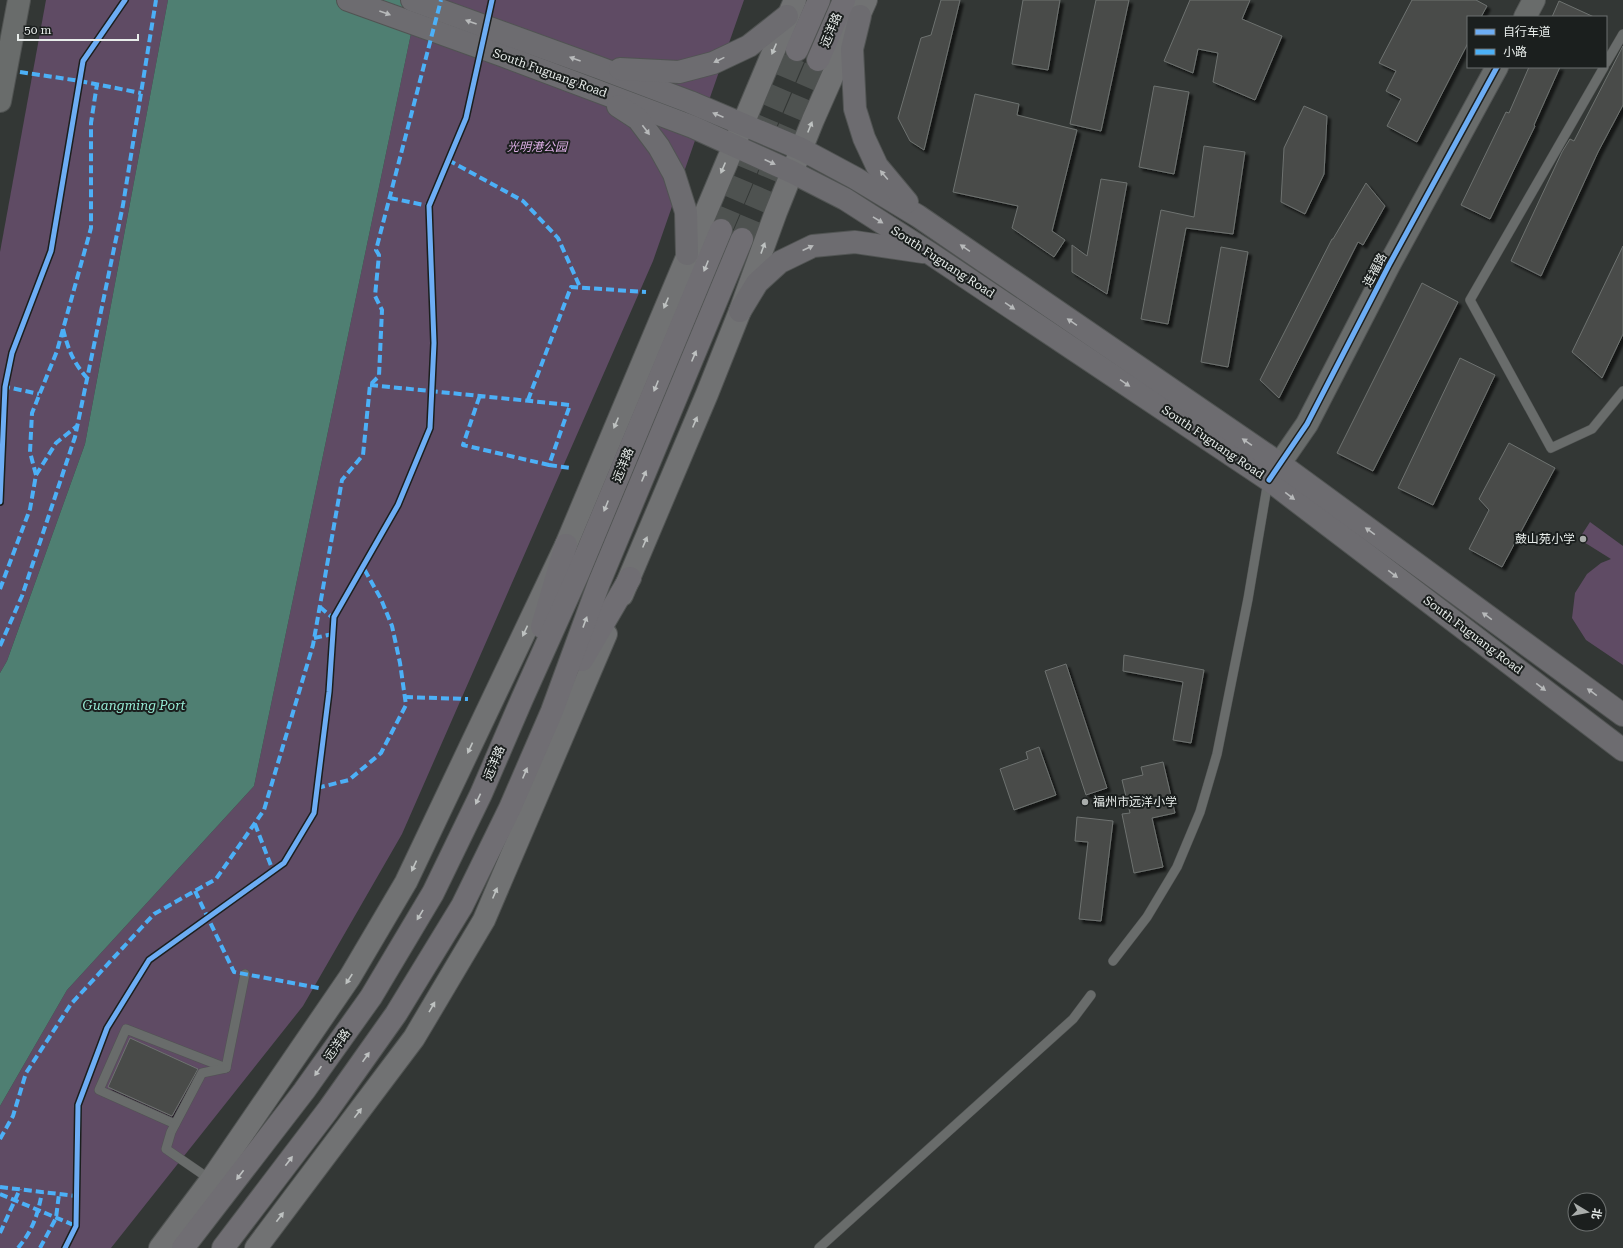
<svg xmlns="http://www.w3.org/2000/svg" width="1623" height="1248" font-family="'Roboto Serif','Noto Sans SC',serif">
<defs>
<filter id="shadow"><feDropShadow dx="3.5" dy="3.5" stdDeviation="1" flood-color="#0009"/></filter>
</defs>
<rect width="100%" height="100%" fill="#333735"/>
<g fill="#5f4b64">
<path d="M46 0H168L85 444 7 661 0 673V252Z"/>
<path d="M418 0H744L653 261 402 834 303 1006 111 1248H0V1106L67 990 254 786Z"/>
<path d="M1590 522 1623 546V665L1586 640 1572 618 1575 593 1587 574 1601 563 1611 559 1579 539Z"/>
</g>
<path fill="#4f7f72" d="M168 0H418L254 786 67 990 0 1106V673L7 661 85 444Z"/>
<g fill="#484b49" stroke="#6e7270" filter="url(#shadow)">
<path d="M941 0H960L924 150 910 141 898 118 921 38 931 35Z"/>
<path d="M1023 0H1060L1048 70 1012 64Z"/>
<path d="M1096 0H1129L1101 131 1070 124Z"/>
<path d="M1190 0H1250L1242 19 1282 36 1255 100 1213 82 1218 53 1198 49 1193 73 1164 61Z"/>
<path d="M1412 0H1476L1487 6 1481 17H1468V43L1417 142 1387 126 1401 99 1386 91 1396 71 1379 63Z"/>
<path d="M1559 1 1594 17H1552Z"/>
<path d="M1623 46V105L1598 152 1541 276 1511 261 1562 152 1570 139 1574 141Z"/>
<path d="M1529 67H1560L1534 125 1535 126 1490 219 1461 205 1506 112 1509 113Z"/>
<path d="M1154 86 1189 92 1174 174 1139 167Z"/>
<path d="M975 94 1019 104 1017 115 1077 130 1052 231 1065 240 1054 257 1012 228 1018 206 953 192Z"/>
<path d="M1304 106 1327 116 1324 174 1305 214 1281 202 1284 148Z"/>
<path d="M1204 146 1245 152 1233 234 1186 228 1168 324 1141 319 1161 210 1194 217Z"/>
<path d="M1101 179 1127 183 1107 294 1072 272V245L1087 256Z"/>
<path d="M1366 183 1385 206 1363 245 1358 242 1279 398 1260 380 1332 239H1333Z"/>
<path d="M1623 246V334L1602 378 1572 352Z"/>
<path d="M1221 247 1248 252 1228 367 1201 362Z"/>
<path d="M1422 283 1458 302 1373 471 1337 453Z"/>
<path d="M1460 358 1495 375 1433 505 1398 488Z"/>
<path d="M1509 443 1555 468 1502 567 1469 549 1489 510 1479 499Z"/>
<path d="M1124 655 1204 670 1191 743 1173 740 1183 682 1123 671Z"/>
<path d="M1066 664 1107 788 1086 795 1045 671Z"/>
<path d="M1039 747 1056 795 1014 810 1000 769 1028 759 1026 752Z"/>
<path d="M1163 762 1175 813 1152 818 1163 867 1134 873 1122 814 1130 813 1122 780 1143 775 1141 767Z"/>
<path d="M1077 817 1113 821 1101 921 1079 919 1088 842 1075 841Z"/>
<path d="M130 1038 198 1069 172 1116 108 1087Z"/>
</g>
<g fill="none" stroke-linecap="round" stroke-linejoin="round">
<g stroke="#4e5250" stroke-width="22" stroke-dasharray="22 11" stroke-linecap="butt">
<path d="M721 230 797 50"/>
<path d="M742 239 818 60"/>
</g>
<defs>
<g id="service">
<path d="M1606 63 1623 34"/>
<path d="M1604 67 1470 300 1551 448 1592 429 1623 391"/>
<path d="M1113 961 1147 917 1177 867 1200 812 1217 754 1248 599 1268 481"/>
<path d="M175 1124 99 1090 126 1029 226 1068"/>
<path d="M211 1180 166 1149 171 1132 202 1073 226 1068 245 974"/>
<path d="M819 1248 1073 1019 1091 995"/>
</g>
<g id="tertiary">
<path d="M1525 17 1534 0"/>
<path d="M0 101 19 0"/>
<path d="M1269 479 1307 424 1389 265 1497 67"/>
</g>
<g id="secondary">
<path d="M622 595 707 394 740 311 776 212 813 120 866 0"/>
<path d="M160 1248 211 1180 350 977 406 882 566 545 795 0"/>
<path d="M256 1248 414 1038 484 920 606 634"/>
</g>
<g id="primary">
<path d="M348 0 504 56 693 127 792 172 845 199 931 254 1269 480 1623 750"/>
<path d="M412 0 600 68 690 102 801 149 855 178 918 216 1280 464 1623 715"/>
<path d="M860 16 852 49 855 109 864 138 877 166 907 202"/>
<path d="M620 69 679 72 713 63 749 46 787 16"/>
<path d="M618 106 638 119 659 147 674 174 686 212 687 254"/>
<path d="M740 311 757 283 780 262 813 246 855 242 923 252"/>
</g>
<g id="trunk">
<path d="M797 50 819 0"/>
<path d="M818 60 844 0"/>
<path d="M542 627 566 545"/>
<path d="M582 660 630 578"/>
<path d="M183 1248 304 1091 371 997 433 893 481 794 522 699 578 574 721 230"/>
<path d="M223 1248 328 1110 396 1014 462 906 510 808 552 711 599 583 742 239"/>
</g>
</defs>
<use href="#service" stroke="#515453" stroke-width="10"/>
<use href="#tertiary" stroke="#515453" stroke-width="24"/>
<use href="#secondary" stroke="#515453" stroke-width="24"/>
<use href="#primary" stroke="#515453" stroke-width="24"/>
<use href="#trunk" stroke="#515453" stroke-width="24"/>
<use href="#service" stroke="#696c6b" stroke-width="9"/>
<use href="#tertiary" stroke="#696c6b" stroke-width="22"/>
<use href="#secondary" stroke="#717273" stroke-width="22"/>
<use href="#primary" stroke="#6d6c70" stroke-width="22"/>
<use href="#trunk" stroke="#706e73" stroke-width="22"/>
<g stroke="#4cb0f7" stroke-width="4" stroke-dasharray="8 4" stroke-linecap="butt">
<path d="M20 72 80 81 141 93"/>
<path d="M448 160 523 201 558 238 580 287"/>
<path d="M390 198 429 206"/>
<path d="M63 329C68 349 73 362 87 378"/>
<path d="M370 385 570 405 549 465 463 445 480 395"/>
<path d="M2 386 39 394"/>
<path d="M528 400 571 287 646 292"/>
<path d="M549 465 570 468"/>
<path d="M36 475 30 452 32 413 57 351 91 228V123L97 84"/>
<path d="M0 589 30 509 36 475 56 443 77 426"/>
<path d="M320 607 334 619"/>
<path d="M314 638 333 634"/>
<path d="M0 646 22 596 75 437 123 205 156 0"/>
<path d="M405 697 468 699"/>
<path d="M317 788 349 780 381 753 406 705 400 663 392 626 381 599 363 567"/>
<path d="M255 824 273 871"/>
<path d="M195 891 234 972 319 988"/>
<path d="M0 1139 13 1116 26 1073 71 1004 154 914 216 879 264 810 313 645 342 480 363 455 370 385 379 376 382 310 375 296 379 255 376 250 441 0"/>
<path d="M0 1187 76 1196"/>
<path d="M0 1194 76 1226"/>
<path d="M0 1233 20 1189"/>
<path d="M18 1248C33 1230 38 1214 42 1192"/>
<path d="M40 1248 56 1218 59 1194"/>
</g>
<defs>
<g id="cycleway">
<path d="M1269 480 1307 424 1389 265 1497 67"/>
<path d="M0 502 5 387 12 353 51 251 83 61 125 0"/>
<path d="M65 1248 76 1226 78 1105 107 1028 149 960 284 863 314 813 329 692 334 617 398 505 430 428 434 343 429 206 466 118 492 0"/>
</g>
</defs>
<use href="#cycleway" stroke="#1b1f1e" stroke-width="8"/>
<use href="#cycleway" stroke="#6dadf4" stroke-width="5"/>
</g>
<defs><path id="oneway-solid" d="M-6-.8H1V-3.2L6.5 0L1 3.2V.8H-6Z"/></defs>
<g fill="#b7b9ba">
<use href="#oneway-solid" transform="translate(385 13) rotate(20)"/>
<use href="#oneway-solid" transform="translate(471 22) rotate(-160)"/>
<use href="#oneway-solid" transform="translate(575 59) rotate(-160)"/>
<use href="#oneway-solid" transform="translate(719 60) rotate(154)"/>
<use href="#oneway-solid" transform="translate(718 115) rotate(-157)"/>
<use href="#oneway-solid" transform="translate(646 130) rotate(53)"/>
<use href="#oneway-solid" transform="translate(770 162) rotate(25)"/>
<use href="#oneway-solid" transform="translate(884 175) rotate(-130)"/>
<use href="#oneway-solid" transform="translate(878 220) rotate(32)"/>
<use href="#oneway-solid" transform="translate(808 248) rotate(-25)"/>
<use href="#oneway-solid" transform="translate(965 248) rotate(-146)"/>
<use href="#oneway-solid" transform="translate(1010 306) rotate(34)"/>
<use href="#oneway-solid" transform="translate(1072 322) rotate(-146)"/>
<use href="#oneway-solid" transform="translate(1125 383) rotate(34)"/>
<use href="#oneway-solid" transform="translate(1247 442) rotate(-146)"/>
<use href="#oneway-solid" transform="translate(1290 496) rotate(37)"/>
<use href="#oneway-solid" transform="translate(1370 531) rotate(-144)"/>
<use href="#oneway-solid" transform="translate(1393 574) rotate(37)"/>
<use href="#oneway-solid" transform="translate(1487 616) rotate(-144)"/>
<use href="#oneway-solid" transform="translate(1541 687) rotate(37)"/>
<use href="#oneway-solid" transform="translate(1592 692) rotate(-144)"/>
</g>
<g fill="#bec2c1">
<use href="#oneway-solid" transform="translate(774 49) rotate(113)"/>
<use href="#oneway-solid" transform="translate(810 127) rotate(-68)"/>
<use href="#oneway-solid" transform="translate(723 168) rotate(113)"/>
<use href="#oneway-solid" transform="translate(763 248) rotate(-70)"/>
<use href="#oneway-solid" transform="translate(666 303) rotate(113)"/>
<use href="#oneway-solid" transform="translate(695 422) rotate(-67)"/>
<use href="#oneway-solid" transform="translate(616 423) rotate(113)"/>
<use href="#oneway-solid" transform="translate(645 542) rotate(-67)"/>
<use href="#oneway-solid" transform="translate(525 631) rotate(115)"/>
<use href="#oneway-solid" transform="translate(470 748) rotate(115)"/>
<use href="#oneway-solid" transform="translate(414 866) rotate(115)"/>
<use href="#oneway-solid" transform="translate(495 893) rotate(-67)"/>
<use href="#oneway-solid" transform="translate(349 979) rotate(123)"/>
<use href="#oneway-solid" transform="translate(432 1007) rotate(-60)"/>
<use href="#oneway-solid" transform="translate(358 1113) rotate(-53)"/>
<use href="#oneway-solid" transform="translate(280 1217) rotate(-53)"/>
</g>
<g fill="#bec1c1">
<use href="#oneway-solid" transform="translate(706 266) rotate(112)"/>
<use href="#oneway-solid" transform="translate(694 356) rotate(-67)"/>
<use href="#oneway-solid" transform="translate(656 386) rotate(112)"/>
<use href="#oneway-solid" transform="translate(644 476) rotate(-67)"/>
<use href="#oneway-solid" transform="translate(606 506) rotate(112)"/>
<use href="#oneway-solid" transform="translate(585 622) rotate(-70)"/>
<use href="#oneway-solid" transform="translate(525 773) rotate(-67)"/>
<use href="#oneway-solid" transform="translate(478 799) rotate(115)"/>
<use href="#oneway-solid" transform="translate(420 915) rotate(121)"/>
<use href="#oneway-solid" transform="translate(366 1057) rotate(-55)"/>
<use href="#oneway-solid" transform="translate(318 1071) rotate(125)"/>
<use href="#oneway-solid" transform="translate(289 1161) rotate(-53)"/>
<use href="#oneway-solid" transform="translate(240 1175) rotate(127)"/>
</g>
<g fill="#a9adab" stroke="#1b1f1e" stroke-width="1.5">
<circle cx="1583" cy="539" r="4"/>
<circle cx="1085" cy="802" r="4"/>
</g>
<g text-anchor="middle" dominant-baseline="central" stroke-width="4" stroke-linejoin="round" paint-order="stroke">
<g font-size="12" fill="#e8edeb" stroke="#1b1f1e">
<text transform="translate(831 30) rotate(-67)">远洋路</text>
<text transform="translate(550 73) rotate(20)">South Fuguang Road</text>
<text transform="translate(943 262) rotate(33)">South Fuguang Road</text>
<text transform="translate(1375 270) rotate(-62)">连福路</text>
<text transform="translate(1213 442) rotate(34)">South Fuguang Road</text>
<text transform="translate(623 465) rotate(-68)">远洋路</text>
<text transform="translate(1473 635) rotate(37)">South Fuguang Road</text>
<text transform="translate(494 763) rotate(-67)">远洋路</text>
<text transform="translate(337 1045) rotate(-55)">远洋路</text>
</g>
<g font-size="12" font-style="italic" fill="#dcaee5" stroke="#1b1f1e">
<text x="537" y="147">光明港公园</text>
</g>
<g font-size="12" fill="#e8edeb" stroke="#1b1f1e" text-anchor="end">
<text x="1575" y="539">鼓山苑小学</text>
<text x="1093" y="802" text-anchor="start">福州市远洋小学</text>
</g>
<g font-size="13" font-style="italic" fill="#96ecd5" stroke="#1b1f1e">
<text x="134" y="705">Guangming Port</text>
</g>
</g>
<rect x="1467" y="16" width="140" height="52" fill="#1b1f1e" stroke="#6d7170"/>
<rect x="1475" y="29" width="20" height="6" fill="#6dadf4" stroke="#6d7170"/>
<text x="1503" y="36" font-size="12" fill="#e8edeb">自行车道</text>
<rect x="1475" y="49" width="20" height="6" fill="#4cb0f7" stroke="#6d7170"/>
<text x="1503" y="56" font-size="12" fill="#e8edeb">小路</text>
<g transform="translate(1587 1212) rotate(100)"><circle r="19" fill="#1b1f1e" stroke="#6d7170"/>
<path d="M0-3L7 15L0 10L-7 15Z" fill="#a9adab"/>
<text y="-6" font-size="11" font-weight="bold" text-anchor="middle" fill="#e8edeb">北</text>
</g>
<path d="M18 34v6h120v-6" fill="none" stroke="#e8edeb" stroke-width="2"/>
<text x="24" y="34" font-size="12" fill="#e8edeb" stroke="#1b1f1e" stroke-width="3" paint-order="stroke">50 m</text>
</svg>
